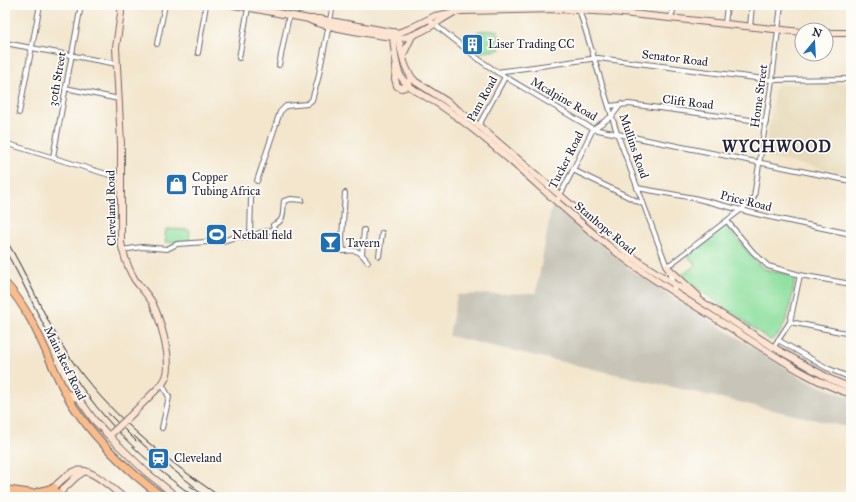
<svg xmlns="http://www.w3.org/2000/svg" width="856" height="502" font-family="'IM FELL Great Primer',serif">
<rect width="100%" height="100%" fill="#fdfcf7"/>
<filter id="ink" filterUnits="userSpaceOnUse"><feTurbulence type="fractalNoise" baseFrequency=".025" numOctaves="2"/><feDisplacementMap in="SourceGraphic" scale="8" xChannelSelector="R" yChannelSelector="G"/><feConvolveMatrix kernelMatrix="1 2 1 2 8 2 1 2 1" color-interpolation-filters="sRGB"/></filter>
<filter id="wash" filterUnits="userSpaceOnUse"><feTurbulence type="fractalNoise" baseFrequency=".012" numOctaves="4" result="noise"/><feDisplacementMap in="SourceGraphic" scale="16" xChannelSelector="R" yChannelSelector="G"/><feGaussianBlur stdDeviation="0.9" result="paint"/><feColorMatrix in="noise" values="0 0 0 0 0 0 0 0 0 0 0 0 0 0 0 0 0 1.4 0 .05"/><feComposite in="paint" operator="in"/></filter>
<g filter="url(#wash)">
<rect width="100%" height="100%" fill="#f3e6cd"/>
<path fill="#e7daba" d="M851 83V175L769 158 765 153 775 88 779 84Z"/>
<path fill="#c8c4b8" d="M552 205 633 271 676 299 805 380 851 398V428L449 336 457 295 536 293Z"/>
<g fill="#90e0a0" stroke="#59816e">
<path d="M498 30 500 50 480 52 478 31Z"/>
<path d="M726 225 757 263 765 269 794 276 795 278C793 293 787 336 770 340L680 276 696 265 687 256Z"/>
<path d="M166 229 190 230 189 242H165L166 237 164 234 166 233Z"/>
<path d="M222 230 223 239 209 240V231Z"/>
</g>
</g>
<g filter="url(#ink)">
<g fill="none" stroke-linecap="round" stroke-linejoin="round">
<defs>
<g id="street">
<path d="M579 9 617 133 673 283 675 292"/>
<path d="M428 19 481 61 497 72 593 129 851 181"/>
<path d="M670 19 675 5"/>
<path d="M725 24 727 5"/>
<path d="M750 27 752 5"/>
<path d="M5 43 117 64"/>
<path d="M157 44 165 5"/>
<path d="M198 53 206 5"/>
<path d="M239 58 248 8"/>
<path d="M279 65 289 15"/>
<path d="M497 72 598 58 772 80 851 79"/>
<path d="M65 88 119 99"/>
<path d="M609 106 629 104 766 122"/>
<path d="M19 113 40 5"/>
<path d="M478 127 505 77"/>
<path d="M5 143 113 176 121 177"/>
<path d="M53 157 81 5"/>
<path d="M573 170 643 204"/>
<path d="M257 181 280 112 286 106 307 104 312 100 318 79 333 5"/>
<path d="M637 188 694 198 765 216 851 234"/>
<path d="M345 193 342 238 343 251C357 249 360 251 368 262"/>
<path d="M557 201 573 170 593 129 602 123 612 116 621 104"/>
<path d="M727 221 753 252 768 266 800 275 851 284"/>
<path d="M250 237 251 198"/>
<path d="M122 250 142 247 167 249 177 244 222 241 236 237H250L262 232 274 230 273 225C286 221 282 212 284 201L291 199 302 200"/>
<path d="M362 254 364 230"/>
<path d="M379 256 382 233"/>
<path d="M666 266 672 263 747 205 754 197 772 80 781 5"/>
<path d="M790 322 851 334"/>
<path d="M778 340 827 368 851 378"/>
<path d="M773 348 790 322 800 275"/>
<path d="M162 428 169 397 162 384"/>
</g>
<g id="secondary">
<path d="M121 5V13L116 47 121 144V243C124 256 128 269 135 280 141 288 147 294 152 302 160 318 164 335 167 352 168 364 170 374 162 384L128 418"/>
<path d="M234 5 309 19H319L397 33 409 29 435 16 461 11 557 9 612 12 802 32"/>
<path d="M310 20C320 26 397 40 407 37 423 33 437 22 451 14"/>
<path d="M393 32C393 43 396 68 401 77 410 90 428 97 440 105 452 113 463 121 474 130 527 172 574 221 628 261 666 289 706 312 745 337 779 358 813 382 851 394"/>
<path d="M397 33C402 49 402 69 416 82L446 101 479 126 625 251 641 263 773 347 830 379 851 388"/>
<path d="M826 33H851"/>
<path d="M403 55 412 36"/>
<path d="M396 66 395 79 397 86 401 88 405 87 410 80"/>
<path d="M667 267 698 296"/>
<path d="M66 393 79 399 94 420 109 436 146 472 177 497"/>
<path d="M56 496 76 477 85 471"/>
<path d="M45 497C53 489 62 477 73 472 88 464 111 488 123 497"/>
</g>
<path id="primary" d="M5 283C34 314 46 355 65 392 85 430 128 472 163 497"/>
<g id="highway">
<path d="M5 490 33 494 54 488"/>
<path d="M58 494V497"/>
</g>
</defs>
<use href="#street" stroke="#6b676e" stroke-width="6"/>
<use href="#secondary" stroke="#6b676e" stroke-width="8"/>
<use href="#primary" stroke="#6b676e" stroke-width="9"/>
<use href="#highway" stroke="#6b676e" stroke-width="10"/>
<use href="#street" stroke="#fff" stroke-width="4"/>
<use href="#secondary" stroke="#fde4d1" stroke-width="6"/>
<use href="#primary" stroke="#fabc8b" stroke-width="7"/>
<use href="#highway" stroke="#fabc8b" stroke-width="8"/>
<g stroke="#22223b" stroke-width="1">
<path d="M5 238C28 275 43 316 67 353 104 410 164 459 221 497"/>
<path d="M5 250C22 279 35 310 51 339 89 406 132 453 195 497"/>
<path d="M108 413 136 441"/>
<path d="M134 436 158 458 195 487"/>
<path d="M190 486 207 497"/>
</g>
<defs>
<path id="secondary-bridge" d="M112 433 128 418"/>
</defs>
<use href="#secondary-bridge" stroke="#6b676e" stroke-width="8" stroke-linecap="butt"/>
<use href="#secondary-bridge" stroke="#fde4d1" stroke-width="6"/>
</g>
</g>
<defs>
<symbol id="building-square" viewBox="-11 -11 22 22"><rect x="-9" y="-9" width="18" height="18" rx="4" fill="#1f6fb2" stroke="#fdfcf7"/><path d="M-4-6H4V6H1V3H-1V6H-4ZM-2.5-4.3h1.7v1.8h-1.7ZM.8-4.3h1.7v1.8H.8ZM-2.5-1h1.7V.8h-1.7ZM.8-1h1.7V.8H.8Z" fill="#fff"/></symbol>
<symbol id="shop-square" viewBox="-11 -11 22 22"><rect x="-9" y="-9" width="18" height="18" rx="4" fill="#1f6fb2" stroke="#fdfcf7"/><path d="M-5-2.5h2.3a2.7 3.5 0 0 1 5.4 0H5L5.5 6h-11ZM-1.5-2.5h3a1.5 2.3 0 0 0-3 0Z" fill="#fff"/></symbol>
<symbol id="stadium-square" viewBox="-11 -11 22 22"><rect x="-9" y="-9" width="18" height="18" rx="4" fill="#1f6fb2" stroke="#fdfcf7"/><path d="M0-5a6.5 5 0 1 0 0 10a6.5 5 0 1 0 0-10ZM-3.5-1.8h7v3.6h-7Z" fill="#fff"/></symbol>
<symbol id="bar-square" viewBox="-11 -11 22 22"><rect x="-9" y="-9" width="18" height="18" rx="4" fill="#1f6fb2" stroke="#fdfcf7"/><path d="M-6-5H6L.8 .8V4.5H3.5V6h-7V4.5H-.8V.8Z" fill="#fff"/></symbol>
<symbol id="station-square" viewBox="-11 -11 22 22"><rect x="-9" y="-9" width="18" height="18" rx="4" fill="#1f6fb2" stroke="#fdfcf7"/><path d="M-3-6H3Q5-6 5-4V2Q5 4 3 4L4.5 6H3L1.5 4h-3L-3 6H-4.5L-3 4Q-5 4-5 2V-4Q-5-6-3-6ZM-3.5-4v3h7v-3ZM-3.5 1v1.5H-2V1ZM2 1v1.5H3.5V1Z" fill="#fff"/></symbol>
</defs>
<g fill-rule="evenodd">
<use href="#building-square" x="460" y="32" width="25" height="25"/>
<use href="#shop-square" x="164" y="172" width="25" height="25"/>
<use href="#stadium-square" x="204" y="222" width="25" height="25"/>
<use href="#bar-square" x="318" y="230" width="25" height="25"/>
<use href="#station-square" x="146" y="446" width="25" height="25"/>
</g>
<g text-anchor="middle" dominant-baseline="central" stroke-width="3.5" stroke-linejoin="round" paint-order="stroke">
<g font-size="12" fill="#22223b" stroke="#fdfcf7" text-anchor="start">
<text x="488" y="44">Liser Trading CC</text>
<text x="192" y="177">Copper<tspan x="192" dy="14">Tubing Africa</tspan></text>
<text x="232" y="235">Netball field</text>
<text x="346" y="243">Tavern</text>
<text x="174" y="458">Cleveland</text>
</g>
<g font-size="12" fill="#22223b" stroke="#fdfcf7">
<text transform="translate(675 58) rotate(7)">Senator Road</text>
<text transform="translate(57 79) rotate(-80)">30th Street</text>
<text transform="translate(759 96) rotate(-82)">Home Street</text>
<text transform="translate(482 99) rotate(-61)">Pam Road</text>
<text transform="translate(564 99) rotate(30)">Mcalpine Road</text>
<text transform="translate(688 102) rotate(7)">Clift Road</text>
<text transform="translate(634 146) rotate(71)">Mullins Road</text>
<text transform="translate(566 160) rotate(-63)">Tucker Road</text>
<text transform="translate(746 201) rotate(14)">Price Road</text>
<text transform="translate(111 208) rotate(-91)">Cleveland Road</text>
<text transform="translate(605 228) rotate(40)">Stanhope Road</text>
<text transform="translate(65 363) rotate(64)">Main Reef Road</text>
</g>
<g font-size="16" font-weight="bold" letter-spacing="1" fill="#22223b" stroke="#fdfcf7">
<text x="777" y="146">WYCHWOOD</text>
</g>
</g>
<rect width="856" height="502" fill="none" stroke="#fdfcf7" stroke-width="20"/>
<g transform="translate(814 42) rotate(18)"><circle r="19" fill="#fdfcf7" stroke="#a5a5ac"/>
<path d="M0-3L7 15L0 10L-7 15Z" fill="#1f6fb2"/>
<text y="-6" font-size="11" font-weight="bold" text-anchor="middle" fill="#22223b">N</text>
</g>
</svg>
